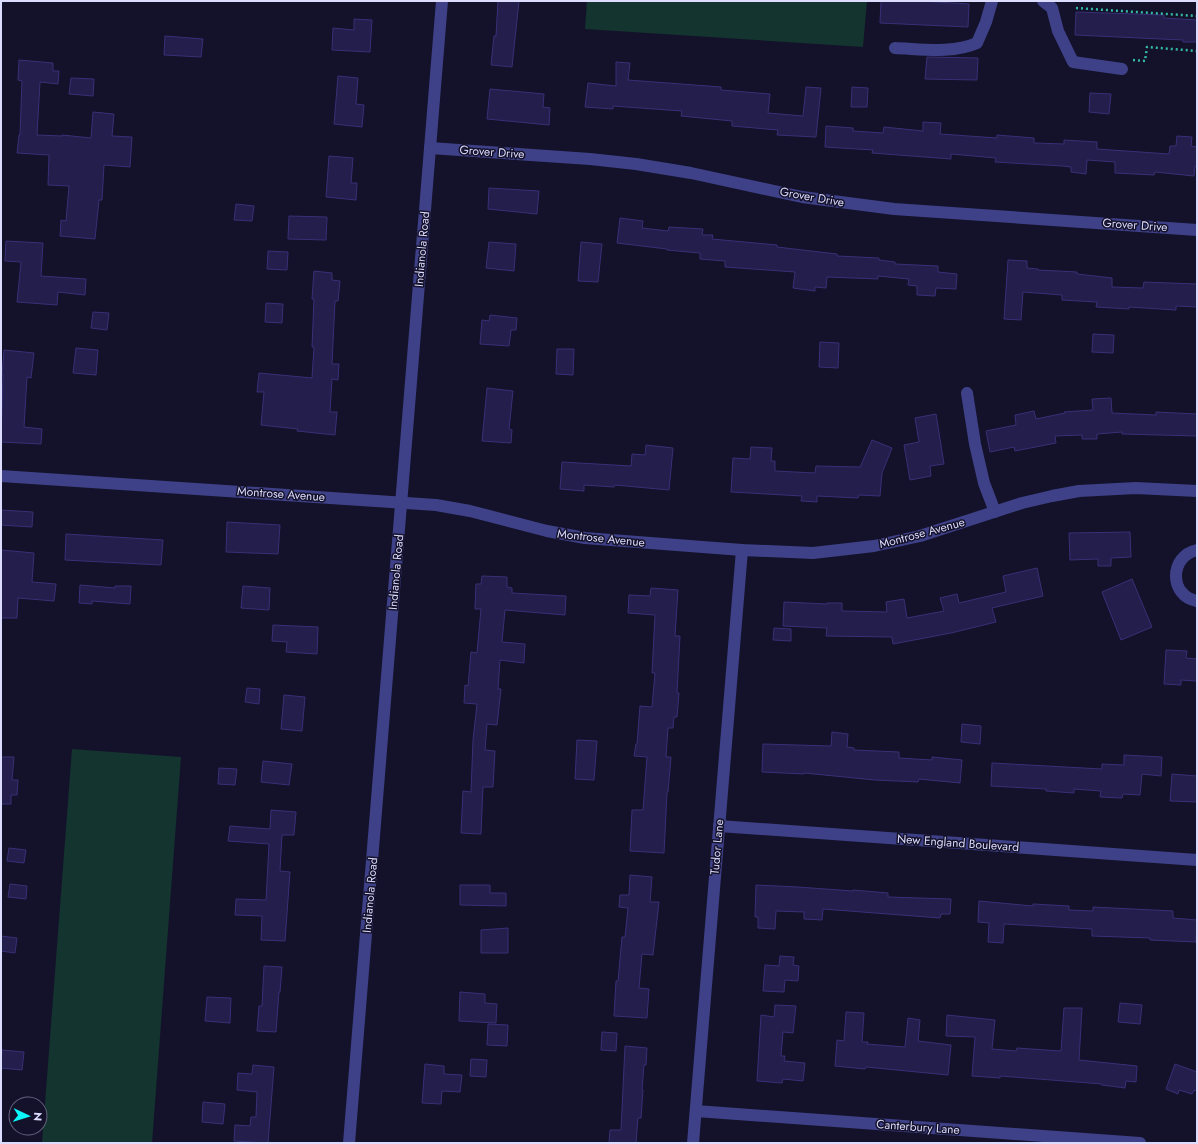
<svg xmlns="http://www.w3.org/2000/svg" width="1198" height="1144" font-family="Jost,sans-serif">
<rect width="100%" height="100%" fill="#14112a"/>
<g fill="#143430">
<path d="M587 1H867L863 47 585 29Z"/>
<path d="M72 749 181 757 152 1143H42Z"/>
</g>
<g fill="#231e4b" stroke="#383077">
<path d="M498 1H519L512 67 491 65 494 36H496Z"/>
<path d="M881 1H920L969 4 968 27 880 23Z"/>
<path d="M1076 12 1164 15V18L1197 20V42H1183V40L1075 35Z"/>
<path d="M354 19 372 20 370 52 332 50 333 28 354 30Z"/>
<path d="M165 36 203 39 201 57 164 55Z"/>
<path d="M927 57 978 58 977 80 925 79Z"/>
<path d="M19 60 53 63V71H59L58 84 40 82 37 135 62 136V135L91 138 93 112 114 114 112 136 132 137 130 167 104 165 102 200H99L95 239 60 236 61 220 66 221 69 186 48 185 49 155 17 153 19 135H20L22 81 18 80Z"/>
<path d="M616 62 630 63 628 80 721 87V90L770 94 768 113 803 116 806 87 821 88 816 137 777 135 778 130 732 126V121L681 116 682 111 613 106V109L585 107 588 83 616 86Z"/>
<path d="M338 76 358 78 356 104 364 105 362 127 334 124Z"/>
<path d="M71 78 94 79 93 96 69 94Z"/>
<path d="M852 87 868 88 867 107H851Z"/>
<path d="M490 89 544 94 543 107 550 108 549 125 487 119Z"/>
<path d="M1090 93 1111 94 1109 114 1089 112Z"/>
<path d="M923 122 941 123 940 134 997 138V135L1034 138V143L1064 144V140L1097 142V149L1169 154 1170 146H1176L1177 136 1192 137 1191 146 1197 147V166H1195L1194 176 1155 172 1154 175 1115 173V162L1087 160 1086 174 1071 172V167L1062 166 995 162 996 158 951 154V159L872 153 873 150 825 147 826 126 853 128V131L883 133 884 127 923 131Z"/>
<path d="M329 156 353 158 351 183H357L356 200 326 197Z"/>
<path d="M489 188 539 191 537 214 488 209Z"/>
<path d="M236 204 254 206 252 221 234 220Z"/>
<path d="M289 216 327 217 326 240 288 239Z"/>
<path d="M620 218 643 221 642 228 668 231 669 227 703 229 702 235H713L712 239 777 245V247L837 254V256L879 258V260L895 262V264L938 266V272L957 274 956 289 936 288 935 296 917 295V286L908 285 909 279 878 276V279L827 277 826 288 815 287V291L793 288 795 272 725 267V261L700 259V253L667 250V249L617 243Z"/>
<path d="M6 241 43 243 41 276 86 279 85 295 58 292 57 305 17 302 21 262 5 261Z"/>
<path d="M489 242 516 244 514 271 486 268Z"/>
<path d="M581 242 602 244 598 282 578 281Z"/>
<path d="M268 251 288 252 287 270 267 269Z"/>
<path d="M1008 260 1027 261V268L1038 269V270L1077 272V274L1112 278V287L1143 288 1144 282 1197 284V307L1176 306V310L1129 307V309L1096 307 1097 302 1062 300V295L1023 292 1021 320 1004 319Z"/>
<path d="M314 271 332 273V280L340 281 338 301H335L332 364H339L338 380 332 379 330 412H337L335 435 297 431 298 429 261 425 264 392H257L259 373 312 378 314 347H312L314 299H312Z"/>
<path d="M266 303 283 304 282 323 265 322Z"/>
<path d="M93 312 109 313 107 330 91 328Z"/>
<path d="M490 315 517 318 516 330H511L509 346 480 344 482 320 489 321Z"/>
<path d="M1093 334 1114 335 1113 353 1092 352Z"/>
<path d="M820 342 839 343 838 368 819 367Z"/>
<path d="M76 348 98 350 96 375 73 373Z"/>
<path d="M557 349H574L573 375 556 374Z"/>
<path d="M4 350 34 353 31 378 27 377 24 427 42 429 41 444 1 442 3 375H2Z"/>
<path d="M487 388 513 391 509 429 512 430 511 443 482 441Z"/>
<path d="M1111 398 1112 413 1156 415V412L1197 414V436L1122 434V432L1097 434V439H1082V435L1055 436 1056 443 1015 451 1014 447 990 452 986 431 1016 425 1015 415 1034 411 1036 419 1065 413 1064 412 1093 410 1092 399Z"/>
<path d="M936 414 944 464 930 466 931 476 910 480 904 445 919 442 915 418Z"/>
<path d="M872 440 892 448 882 473 880 496 859 495 858 498 817 496V502L801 501 802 496 731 492 733 458 750 459 751 447 772 448 771 461H775V471L815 473 816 466 860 467Z"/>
<path d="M646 445 673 448 669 490 615 485 614 487 584 485V491L560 489 562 462 631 466 632 454 645 455Z"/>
<path d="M1 510 33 512 32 527 1 525Z"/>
<path d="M227 522 280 525 278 554 226 552Z"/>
<path d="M1130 532 1131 557 1111 558V566H1098V559L1070 560 1069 533Z"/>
<path d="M66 534 163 540 161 565 65 560Z"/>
<path d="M1 550 34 553 32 582 56 584 54 601 18 598 17 618H1Z"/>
<path d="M1037 568 1043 596 992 608 996 622 951 633 893 644 892 637 826 636 827 628 783 626 784 602 827 604V603H842V611L887 612 886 602 904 599 907 618 944 611 940 598 957 594 959 603 1006 592 1003 576Z"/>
<path d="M482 576 507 577V587L512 588V593L566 596 565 615 505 610 502 642 525 644 524 663 500 660 498 689H501L497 725 487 724 485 750 495 751 493 787H483L481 834 461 833 463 791 471 792 473 740 477 704 464 703 465 685 468 686 471 652 477 653 481 609H475L476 584H481Z"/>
<path d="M1132 579 1152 627 1121 640 1102 592Z"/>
<path d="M80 585 115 588V586H131L130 604 92 601V604L79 603Z"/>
<path d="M243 586 270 588 269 610 241 608Z"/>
<path d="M651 588 678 590 675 636H680L677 693H679L677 717H674L673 728H668L666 757H671L668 792H667L664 853 630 851 632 810H643L647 757 634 756 636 744H637L640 706 652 707 655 673H652L655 615 628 613 629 595 650 596Z"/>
<path d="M273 625 318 627 317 654 286 652 287 642 272 641Z"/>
<path d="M774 628 791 629V641L773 640Z"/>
<path d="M1166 650 1187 651 1186 658 1197 659V681L1181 680V685L1164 684Z"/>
<path d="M247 688 260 689 259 704 245 702Z"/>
<path d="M284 695 305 697 302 731 281 729Z"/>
<path d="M962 724 981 726 980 744 961 742Z"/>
<path d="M832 732 848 734 847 747 854 748V750L899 752V758L932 760V757L962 760 960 783 919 779 918 782 875 780 804 773V774L762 772 763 744 831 746Z"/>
<path d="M577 740 597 741 594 780 575 779Z"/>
<path d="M1124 755 1162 757 1161 776 1142 774 1140 795 1123 794 1122 798 1100 797 1101 791 1074 789V793L1046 791V789L991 786 992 763 1102 769V764L1124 765Z"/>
<path d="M1 757H14L12 780H18L17 795H11V804H1Z"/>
<path d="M263 761 292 764 289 785 261 782Z"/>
<path d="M219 768 237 769 235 785 218 784Z"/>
<path d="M1172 774 1197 776V802L1170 801Z"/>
<path d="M271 810 296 812 294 835H282L280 871 290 872 285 941 261 940 262 916 235 915 236 899 266 900 269 844 228 841 230 826 270 829Z"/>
<path d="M9 848 26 850 24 863 7 861Z"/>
<path d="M630 875 652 877 650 902H659L653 955 642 954 639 988 649 989 647 1018 614 1016 616 981H618L622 937H625L628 908 619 907 620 895H629Z"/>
<path d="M10 884 27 886 26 899 8 897Z"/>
<path d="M460 885H490V893H506V906L460 905Z"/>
<path d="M756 885 798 887 853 891V890L888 893V897L951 899 950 914H941L940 918 823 909 822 920 804 919V912L776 911 775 929 758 928V917H755Z"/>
<path d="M979 901 1033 906V904L1069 906V910L1093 911V907L1173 911V918L1197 920 1196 942 1150 940V938L1092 936V929L1004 924 1003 943 988 942 989 923 978 922Z"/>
<path d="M508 928V953H481V930Z"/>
<path d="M1 936 17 938 15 953 1 951Z"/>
<path d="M780 956 794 957 793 965 799 966 798 981 785 980 784 992 763 991 765 965 779 966Z"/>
<path d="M264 966 282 967 280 992H279L276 1032 257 1031 259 1006H262Z"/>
<path d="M460 992 485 994V1003L497 1004 496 1023 459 1021Z"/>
<path d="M207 997 231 998 230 1023 205 1021Z"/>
<path d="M1120 1003 1142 1005 1140 1024 1118 1022Z"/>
<path d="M775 1005 796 1006 793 1033 783 1032 781 1056H785L784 1061 805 1063 803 1081 783 1079 782 1083 757 1081 761 1015 774 1017Z"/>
<path d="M1064 1008H1082L1079 1060 1137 1066 1136 1082 1126 1081 1125 1088 1102 1085V1084L1000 1076V1078L972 1076 975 1037 946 1036 947 1015 995 1020 992 1049 1016 1051 1017 1048 1061 1051Z"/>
<path d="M846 1012 864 1013 862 1042H868L867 1044 905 1047 908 1018 920 1020 918 1041 951 1045 948 1075 866 1067 865 1069 835 1066 837 1040 844 1041Z"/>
<path d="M488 1024 508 1025 507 1046 487 1045Z"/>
<path d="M602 1032 617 1033 616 1051 601 1050Z"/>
<path d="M625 1046 647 1048 646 1065H644L642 1090H643L641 1118H638L636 1143H609L610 1130H621Z"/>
<path d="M2 1050 24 1052 22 1070 1 1068Z"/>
<path d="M471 1059 487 1060 486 1077 470 1076Z"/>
<path d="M425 1064 444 1066V1074L462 1075 460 1092 442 1091 441 1104 422 1103Z"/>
<path d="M1175 1064 1197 1072V1091L1194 1090 1192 1094 1179 1090 1178 1094 1166 1089Z"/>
<path d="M253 1065 274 1067 268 1143 234 1141 235 1125 250 1126 251 1117H256L257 1092 237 1090 238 1073 252 1074Z"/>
<path d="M203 1102 225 1104 223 1124 202 1122Z"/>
</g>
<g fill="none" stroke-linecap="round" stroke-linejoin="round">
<g stroke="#33bba7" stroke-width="2.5" stroke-dasharray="2 3" stroke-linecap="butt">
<path d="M1076 8 1197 16"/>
<path d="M1133 60 1145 61 1147 47 1197 51"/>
</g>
<g stroke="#3e4188" stroke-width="12">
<path d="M1043 1 1052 8 1058 31 1073 62 1122 69"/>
<path d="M895 48C922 49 952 54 977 43L986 22 992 1"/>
<path d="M430 148 590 159 636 164 691 173 802 197 894 209 1197 230"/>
<path d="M967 393 975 444 984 483 995 512"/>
<path d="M1 476 436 505 470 511 547 531 585 538 742 550 813 553 874 546 920 536 1022 503 1052 496 1079 491 1136 488 1197 491"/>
<path d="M1197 550C1169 556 1169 596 1197 601"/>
<path d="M719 826 1197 860"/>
<path d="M696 1111 1140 1143"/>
<path d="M349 1143 442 1"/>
<path d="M693 1143 742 550"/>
</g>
</g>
<g text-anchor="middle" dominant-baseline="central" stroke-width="3" stroke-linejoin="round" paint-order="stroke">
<g font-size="12" fill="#dcdcfe" stroke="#14112a">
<text transform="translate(492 152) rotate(4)">Grover Drive</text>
<text transform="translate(812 197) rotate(10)">Grover Drive</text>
<text transform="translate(1135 225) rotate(4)">Grover Drive</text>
<text transform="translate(422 249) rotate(-85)">Indianola Road</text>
<text transform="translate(281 494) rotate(4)">Montrose Avenue</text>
<text transform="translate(922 533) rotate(-15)">Montrose Avenue</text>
<text transform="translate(601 538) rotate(6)">Montrose Avenue</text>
<text transform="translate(396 572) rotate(-85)">Indianola Road</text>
<text transform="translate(958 843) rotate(4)">New England Boulevard</text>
<text transform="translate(717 847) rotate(-85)">Tudor Lane</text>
<text transform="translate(370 895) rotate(-85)">Indianola Road</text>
<text transform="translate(918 1127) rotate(4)">Canterbury Lane</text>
</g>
</g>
<rect width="1198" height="1144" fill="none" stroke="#dcdcfe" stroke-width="4"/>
<g transform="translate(28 1116) rotate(94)"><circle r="19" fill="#14112a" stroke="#64627f"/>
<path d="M0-3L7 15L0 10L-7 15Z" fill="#0bf7fa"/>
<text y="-6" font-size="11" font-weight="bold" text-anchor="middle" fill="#dcdcfe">N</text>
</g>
</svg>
